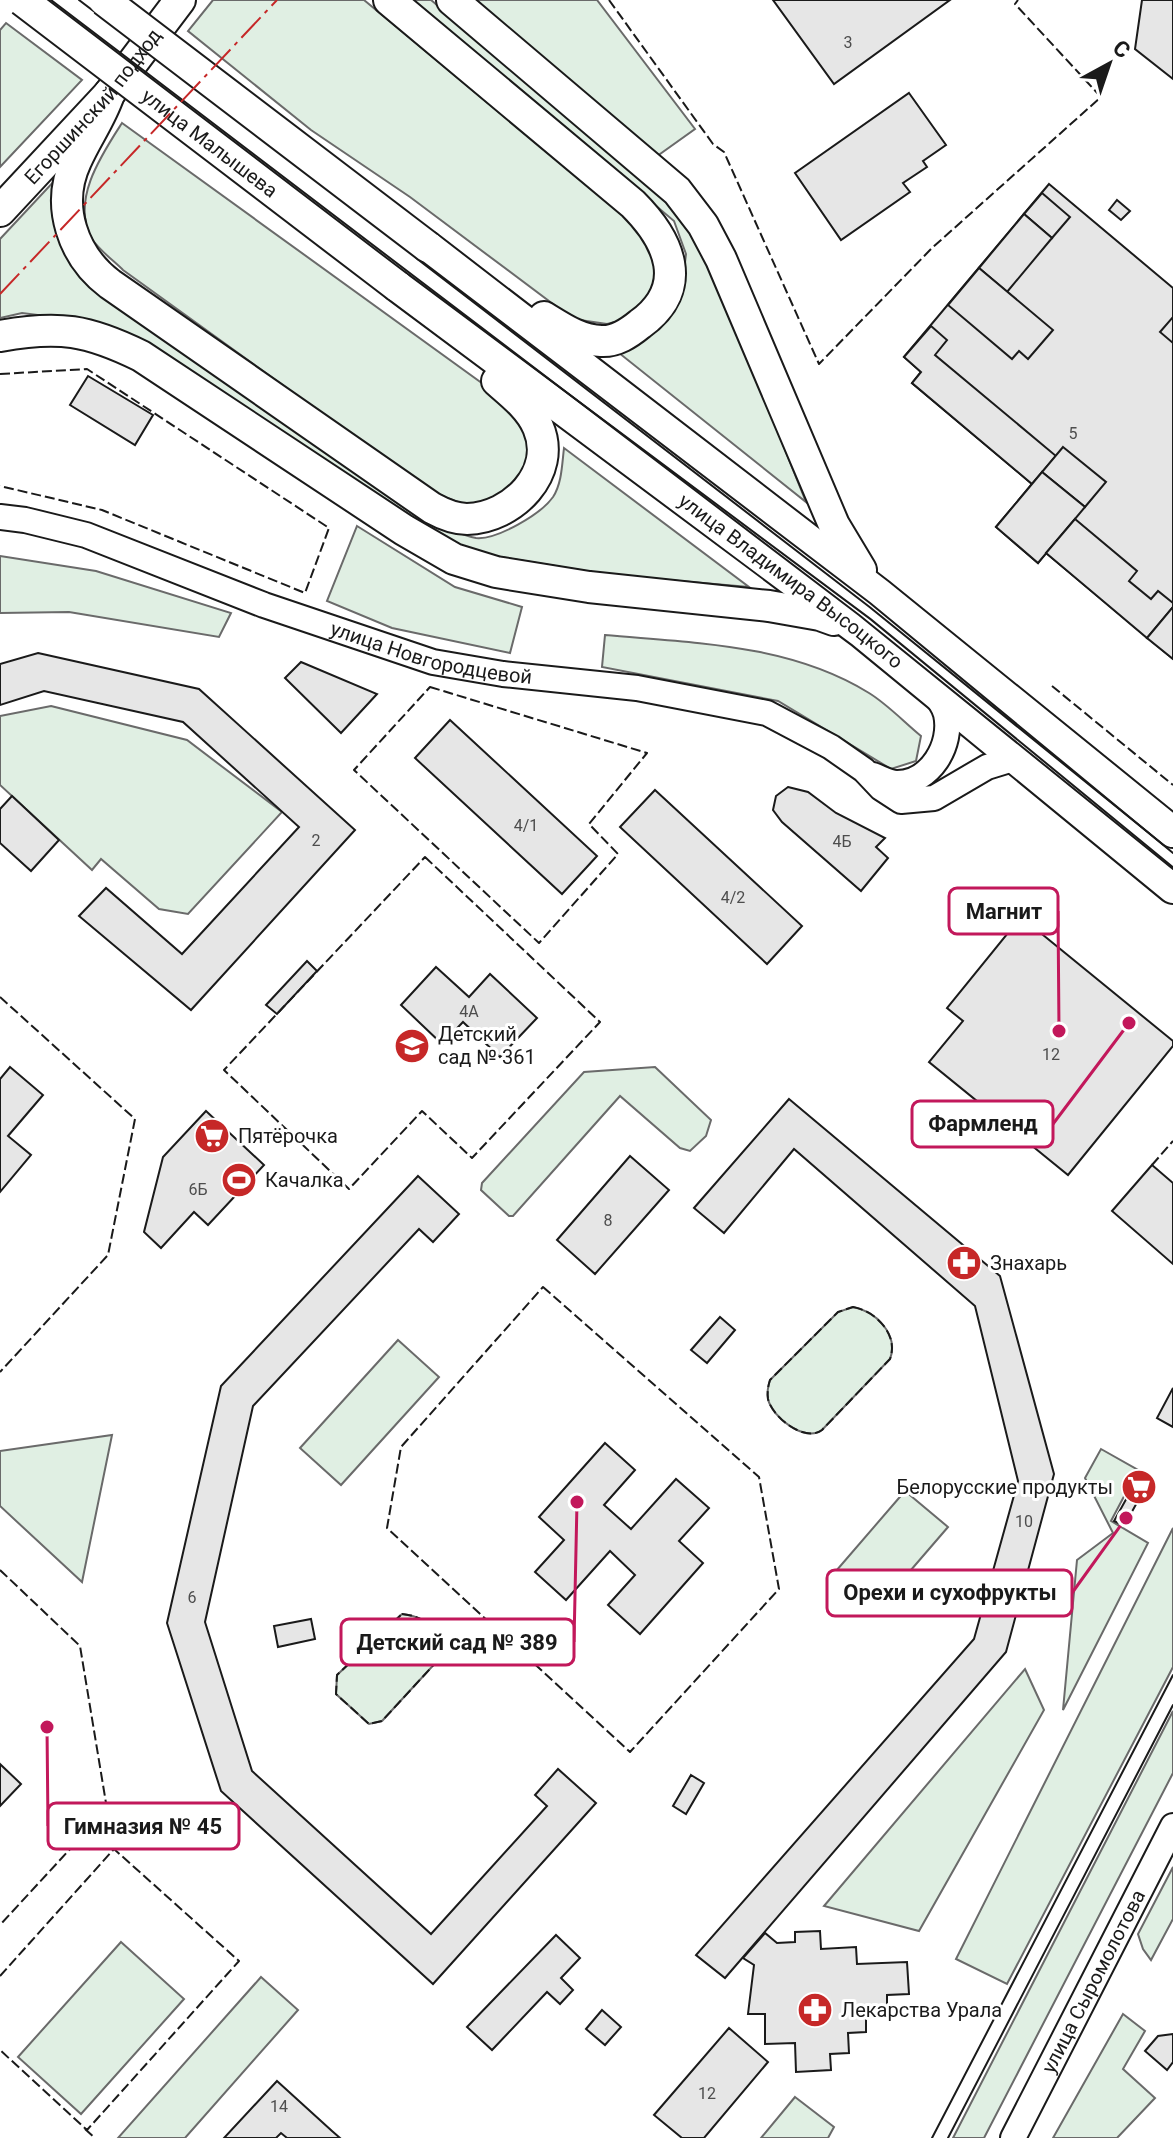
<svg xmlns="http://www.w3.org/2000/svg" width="1173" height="2138" font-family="Roboto,sans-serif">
<rect width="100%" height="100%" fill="#fff"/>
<g fill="#e0efe3" stroke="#6a6a6a" stroke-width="2">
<path d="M213 0H364L631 222 646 238 653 254 657 276 649 300 631 318 607 324 573 319 410 197 311 130 188 31Z"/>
<path d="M413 0H431L677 206 709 261 806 502 619 353 682 288 686 254 674 221Z"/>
<path d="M467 0H597L695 129 653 159Z"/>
<path d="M6 23 82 80 0 167V30Z"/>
<path d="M122 123 490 389C501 401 520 416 526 430 542 470 497 515 458 502 416 488 372 449 335 423 265 372 194 321 123 270 114 261 99 250 92 239 70 201 102 154 122 123Z"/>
<path d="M57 178 65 252 440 525C451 529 464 536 476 538 497 540 541 514 553 497 562 483 562 464 564 448L749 587 610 575 470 552 445 543 85 321 22 313 0 318V239Z"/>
<path d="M357 526 455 587 522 607 510 653 392 628 327 601Z"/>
<path d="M0 556 96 571 231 613 219 637 69 612 0 613Z"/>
<path d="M605 635C694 643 790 644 869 693 887 704 904 722 921 736L916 761 891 769 778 701 602 667Z"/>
<path d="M51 706 187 740 282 812 188 914 159 909 101 859 92 870 0 785V716Z"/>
<path d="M655 1067 711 1120 706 1136 690 1151 680 1148 620 1096 513 1216H509L481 1190 482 1183 584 1072Z"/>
<path d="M853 1307C876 1311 899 1335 890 1359L822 1430C805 1443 772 1417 768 1399 767 1393 768 1386 770 1380L838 1312Z"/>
<path d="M398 1340 439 1377 341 1485 300 1448Z"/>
<path d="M112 1435 82 1582 0 1506V1451Z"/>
<path d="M1101 1449 1138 1470 1111 1521 1148 1543 1063 1710 1077 1560 1113 1533 1085 1478Z"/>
<path d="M905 1491 948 1527 873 1614 830 1578Z"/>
<path d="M1173 1528V1667L1007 1984 956 1959Z"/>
<path d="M402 1614C424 1616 451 1633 440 1658L382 1721 369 1724 336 1694 337 1675Z"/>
<path d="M1025 1669 1044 1710 919 1931 824 1906Z"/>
<path d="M1173 1711V1773L984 2138H953Z"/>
<path d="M1173 1867V1919L1151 1960 1143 1949 1138 1934Z"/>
<path d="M121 1942 184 1999 81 2114 18 2057Z"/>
<path d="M261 1977 298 2010 185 2138H118Z"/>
<path d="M1123 2014 1145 2031 1123 2069 1155 2098 1117 2138H1053Z"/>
<path d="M795 2097 834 2127 828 2138H761Z"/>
</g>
<g fill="#e6e6e6" stroke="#1a1a1a" stroke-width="2">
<path d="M773 0H950L834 84Z"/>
<path d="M1142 0H1173V79L1135 49Z"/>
<path d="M909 93 946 145 923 161 927 167 903 183 910 192 841 240 795 173Z"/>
<path d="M1049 184 1173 288V659L1046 553 1038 563 996 527 1032 484 912 383 921 372 904 357Z"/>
<path d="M1042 193 1070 217 1052 238 1024 214Z"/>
<path d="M1117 200 1130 211 1121 220 1109 210Z"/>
<path d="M1024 214 1052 238 1007 292 979 268Z"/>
<path d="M979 268 1053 330 1028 359 1019 351 1012 359 948 305Z"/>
<path d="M1173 317V343L1160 332Z"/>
<path d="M931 326 947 340 935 355 1056 456 1032 484 912 383 921 372 904 357Z"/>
<path d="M88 376 153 415 135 445 70 405Z"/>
<path d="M1063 447 1106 482 1085 507 1042 472Z"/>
<path d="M1042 472 1085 507 1038 563 996 527Z"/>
<path d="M1075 519 1137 571 1129 581 1151 599 1158 591 1173 603V607L1147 638 1046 553Z"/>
<path d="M1173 607V659L1147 638Z"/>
<path d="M38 653 199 689 355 830 191 1010 79 916 106 888 182 954 299 827 183 722 44 691 0 705V664Z"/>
<path d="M301 662 377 694 341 733 285 678Z"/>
<path d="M450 720 597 856 562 894 415 758Z"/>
<path d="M788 787 808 792 836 813 885 838 876 847 888 858 861 891 782 822 773 810 776 796Z"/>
<path d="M655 790 802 926 767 964 620 827Z"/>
<path d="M12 796 59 840 31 871 0 843V809Z"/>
<path d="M1021 917 1173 1041V1046L1068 1175 929 1062 963 1021 947 1008Z"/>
<path d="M307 961 317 971 277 1014 266 1005Z"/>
<path d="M436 967 469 997 490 974 537 1018 500 1057 463 1022 442 1044 401 1005Z"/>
<path d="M10 1067 43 1095 8 1136 31 1155 0 1192V1079Z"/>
<path d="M789 1099 1000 1276 1054 1474 1006 1652 725 1978 696 1955 974 1639 1018 1481 975 1306 794 1149 724 1233 694 1208Z"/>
<path d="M206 1111 264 1165 208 1225 194 1212 161 1248 144 1232 163 1157Z"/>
<path d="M630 1156 669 1190 595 1274 557 1240Z"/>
<path d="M1152 1165 1173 1183V1264L1112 1211Z"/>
<path d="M418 1176 459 1214 433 1242 419 1229 253 1406 205 1622 252 1771 431 1934 547 1806 535 1795 558 1769 596 1803 433 1984 221 1791 167 1623 221 1386Z"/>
<path d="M720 1317 735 1330 707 1363 691 1350Z"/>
<path d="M1173 1388V1427L1157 1418Z"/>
<path d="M605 1443 635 1470 604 1505 631 1529 676 1479 709 1508 679 1541 703 1563 640 1634 608 1605 635 1575 610 1551 566 1600 535 1572 564 1540 539 1517Z"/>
<path d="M1139 1476 1149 1481 1124 1526 1114 1521Z"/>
<path d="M311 1619 315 1639 278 1647 274 1626Z"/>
<path d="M0 1764 21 1784 0 1806Z"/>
<path d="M691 1775 704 1783 686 1814 673 1806Z"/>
<path d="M820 1931 821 1949 856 1947 857 1964 907 1962 909 1994 887 1995V2012L866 2013V2032L848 2033 849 2053 830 2054 831 2070 796 2072 795 2043 765 2044V2014H748L754 1965 743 1958 765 1933 777 1943 795 1942V1932Z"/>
<path d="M556 1935 580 1958 561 1978 573 1990 560 2004 547 1992 492 2050 467 2027Z"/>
<path d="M602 2010 621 2027 605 2045 586 2029Z"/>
<path d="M729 2028 768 2062 704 2138H682L654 2115Z"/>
<path d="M1173 2034V2062L1167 2070 1145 2051 1158 2036Z"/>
<path d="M277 2081 332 2131 340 2138H287L281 2133 276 2138H224Z"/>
</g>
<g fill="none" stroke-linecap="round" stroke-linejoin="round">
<defs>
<g id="minor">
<path id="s1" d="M0 517 25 520 86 535 264 605 433 662 503 674 637 688 767 713 831 747 864 770 881 788 901 801 934 798 987 767 1016 758"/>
<path d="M873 775C881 778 889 783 897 783 930 783 953 745 946 714 944 706 938 698 933 692"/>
<path id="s2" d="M1013 2138 1173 1826"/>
</g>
<g id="major">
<path d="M389 0 633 204C669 240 691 287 640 324 629 333 616 342 601 341 579 340 562 328 544 317"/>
<path d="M452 0 677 191 703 225 721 259 834 525 861 570"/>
<path d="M109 94C101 118 86 138 76 161 55 206 73 256 110 284L432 508C443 514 454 519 467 519 512 518 558 473 538 427 530 408 512 394 497 381"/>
<path id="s3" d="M0 211 109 94 180 0"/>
<path d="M428 247 879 594 1173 832"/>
<path id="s4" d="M397 286 861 632 1173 888"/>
<path d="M0 336C59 325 88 330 141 356L404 530 454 559 496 572 589 587 769 606 820 615 834 620"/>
</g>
</defs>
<use href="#minor" stroke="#1a1a1a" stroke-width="28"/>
<use href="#major" stroke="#1a1a1a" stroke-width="34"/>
<use href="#minor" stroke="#fff" stroke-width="24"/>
<use href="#major" stroke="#fff" stroke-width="30"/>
<g stroke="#1a1a1a" stroke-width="2">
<path d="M51 0 859 615 1173 869"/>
<path d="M79 0 870 603 1173 853"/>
<path d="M932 2138 1173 1675"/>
<path d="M948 2138 1173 1705"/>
</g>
<defs>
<g id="major-bridge">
<path id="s5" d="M22 0 397 286"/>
<path d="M104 0 428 247"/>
</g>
</defs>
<use href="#major-bridge" stroke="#1a1a1a" stroke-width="34" stroke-linecap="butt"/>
<use href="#major-bridge" stroke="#fff" stroke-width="30"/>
<g stroke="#1a1a1a" stroke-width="2" stroke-dasharray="10 4" stroke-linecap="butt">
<path d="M609 0 713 144 724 152 819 364 932 248 1101 97 1015 4 1018 0"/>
<path d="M0 374 87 369 329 528 305 593 102 510 0 486"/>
<path d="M1052 686 1173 785"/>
<path d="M430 687 647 753 589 824 618 854 539 943 354 770Z"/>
<path d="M425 857 600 1022 472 1158 422 1111 349 1189 224 1070Z"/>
<path d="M0 997 135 1119 108 1255 0 1372"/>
<path d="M1152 1165 1173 1141"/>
<path d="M543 1287 759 1477 779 1589 630 1752 387 1528 401 1447Z"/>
<path d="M853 1307C876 1311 899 1335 890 1359L822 1430C805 1443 772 1417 768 1399 767 1393 768 1386 770 1380L838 1312Z"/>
<path d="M0 1570 80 1646 107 1809 0 1925"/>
<path d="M402 1614C424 1616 451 1633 440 1658L382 1721 369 1724 336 1694 337 1675Z"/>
<path d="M0 1976 114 1849 239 1961 87 2130 0 2050"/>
<path d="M85 2129 95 2138"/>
</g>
<path stroke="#c62828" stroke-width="2" stroke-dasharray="28 6 4 6" stroke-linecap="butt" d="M0 294 277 0"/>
</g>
<defs>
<symbol id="school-disc" viewBox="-11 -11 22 22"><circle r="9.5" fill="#c62828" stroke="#fff"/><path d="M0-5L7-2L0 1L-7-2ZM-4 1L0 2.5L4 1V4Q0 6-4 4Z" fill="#fff"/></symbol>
<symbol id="supermarket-disc" viewBox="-11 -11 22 22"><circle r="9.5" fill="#c62828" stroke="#fff"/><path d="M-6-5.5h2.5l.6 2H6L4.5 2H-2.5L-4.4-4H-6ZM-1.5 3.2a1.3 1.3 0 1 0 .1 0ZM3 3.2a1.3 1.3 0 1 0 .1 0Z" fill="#fff"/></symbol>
<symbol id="stadium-disc" viewBox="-11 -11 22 22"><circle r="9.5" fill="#c62828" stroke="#fff"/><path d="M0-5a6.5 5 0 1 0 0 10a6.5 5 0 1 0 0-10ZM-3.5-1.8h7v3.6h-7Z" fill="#fff"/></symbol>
<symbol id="pharmacy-disc" viewBox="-11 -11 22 22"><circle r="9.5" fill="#c62828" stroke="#fff"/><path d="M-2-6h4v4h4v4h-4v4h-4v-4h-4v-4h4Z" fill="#fff"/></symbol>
</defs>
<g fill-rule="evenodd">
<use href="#school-disc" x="392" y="1026" width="40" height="40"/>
<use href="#supermarket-disc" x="192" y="1116" width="40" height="40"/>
<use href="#stadium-disc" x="219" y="1160" width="40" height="40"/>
<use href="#pharmacy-disc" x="944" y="1243" width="40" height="40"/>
<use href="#supermarket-disc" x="1119" y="1467" width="40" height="40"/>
<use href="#pharmacy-disc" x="795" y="1990" width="40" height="40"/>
</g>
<g text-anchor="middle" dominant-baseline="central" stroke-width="6" stroke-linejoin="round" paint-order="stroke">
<g font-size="16" fill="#4d4d4d">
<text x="848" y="42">3</text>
<text x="1073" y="433">5</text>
<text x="526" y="825">4/1</text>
<text x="316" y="840">2</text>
<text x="842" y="841">4Б</text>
<text x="733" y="897">4/2</text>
<text x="469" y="1011">4А</text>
<text x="1051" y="1054">12</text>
<text x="198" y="1189">6Б</text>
<text x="608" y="1220">8</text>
<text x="1024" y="1521">10</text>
<text x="192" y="1597">6</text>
<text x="707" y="2093">12</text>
<text x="279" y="2106">14</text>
</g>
<g font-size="20" fill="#1a1a1a" stroke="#fff">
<text stroke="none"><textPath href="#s3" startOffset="140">Егоршинский подход</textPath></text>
<text stroke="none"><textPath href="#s5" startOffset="236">улица Малышева</textPath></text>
<text stroke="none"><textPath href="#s4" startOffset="492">улица Владимира Высоцкого</textPath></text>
<text stroke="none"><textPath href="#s1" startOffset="454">улица Новгородцевой</textPath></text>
<text stroke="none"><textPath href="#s2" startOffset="176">улица Сыромолотова</textPath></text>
</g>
<g font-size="20" fill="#1a1a1a" stroke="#fff" text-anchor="start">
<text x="438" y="1034">Детский<tspan x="438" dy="23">сад № 361</tspan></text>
<text x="238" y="1136">Пятёрочка</text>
<text x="265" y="1180">Качалка</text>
<text x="990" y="1263">Знахарь</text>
<text x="1113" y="1487" text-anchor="end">Белорусские продукты</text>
<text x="841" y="2010">Лекарства Урала</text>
</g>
</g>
<path fill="none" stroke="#c2185b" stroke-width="3" d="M1059 1031L1058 911M1129 1023L1053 1124M1126 1518L1072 1593M577 1502L574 1642M47 1727L48 1826"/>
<g fill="#c2185b" stroke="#fff" stroke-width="3">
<circle cx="1059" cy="1031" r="8"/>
<circle cx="1129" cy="1023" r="8"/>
<circle cx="1126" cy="1518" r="8"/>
<circle cx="577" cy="1502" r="8"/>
<circle cx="47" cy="1727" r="8"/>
</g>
<g fill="#fff" stroke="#c2185b" stroke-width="3">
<rect x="949" y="888" width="109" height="46" rx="8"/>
<rect x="912" y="1101" width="141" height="46" rx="8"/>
<rect x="827" y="1570" width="245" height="46" rx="8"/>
<rect x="341" y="1619" width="233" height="46" rx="8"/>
<rect x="48" y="1803" width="191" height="46" rx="8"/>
</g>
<g font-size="22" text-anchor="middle" font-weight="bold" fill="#1a1a1a">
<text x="1004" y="919">Магнит</text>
<text x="983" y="1131">Фармленд</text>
<text x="950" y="1600">Орехи и сухофрукты</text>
<text x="457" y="1650">Детский сад № 389</text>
<text x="143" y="1834">Гимназия № 45</text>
</g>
<g transform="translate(1109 64) rotate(40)" stroke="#ffffff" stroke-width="6" paint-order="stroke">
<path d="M0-6L14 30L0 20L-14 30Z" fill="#1a1a1a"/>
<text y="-12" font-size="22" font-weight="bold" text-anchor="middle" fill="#1a1a1a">С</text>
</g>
</svg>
